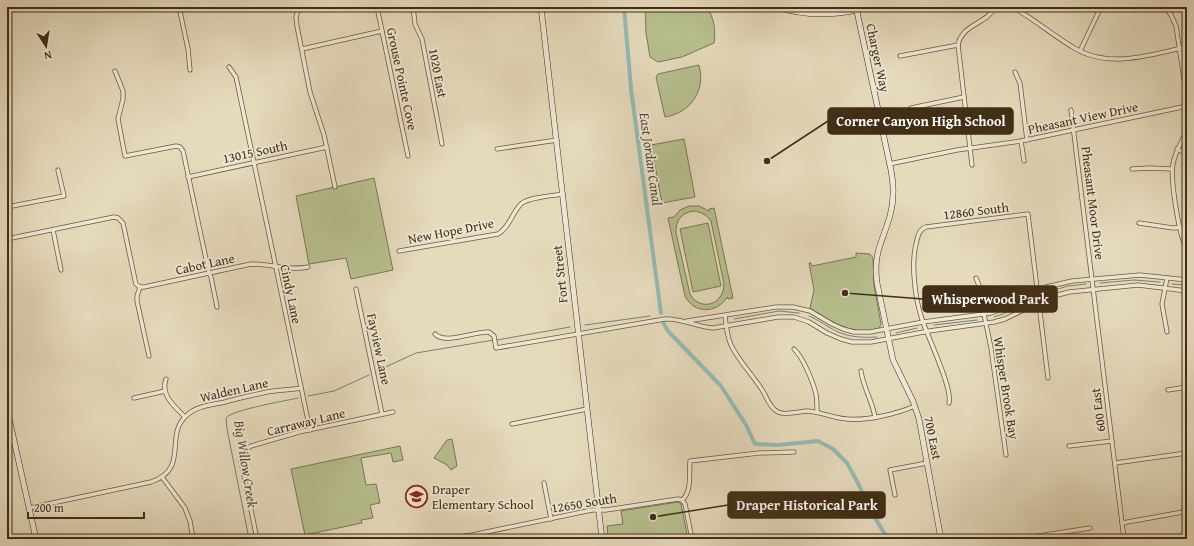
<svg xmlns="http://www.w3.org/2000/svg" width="1194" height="546" font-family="'Gentium Book Plus',serif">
<rect width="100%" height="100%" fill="#e5dabc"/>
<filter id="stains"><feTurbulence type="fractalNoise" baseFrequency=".005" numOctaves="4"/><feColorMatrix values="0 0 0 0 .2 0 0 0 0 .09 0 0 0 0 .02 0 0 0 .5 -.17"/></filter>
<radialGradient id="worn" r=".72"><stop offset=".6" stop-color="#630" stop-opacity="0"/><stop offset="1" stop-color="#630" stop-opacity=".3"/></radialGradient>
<g fill="#b7bf8f" stroke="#7c7652" fill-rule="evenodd">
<path d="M645 7H707C714 18 716 30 714 43L682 57 658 62 650 57 646 33Z"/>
<path d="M699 65C706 90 691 113 665 117L656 77 658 74Z"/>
<path d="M684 139 695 197 662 203 651 145Z"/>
<path d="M374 178 393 270 351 279 346 258 309 264 296 196Z"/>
<path d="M689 206H699L709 211V209L714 208 733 298 728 299 727 297C717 314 694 314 685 296L668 218 673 217V218L680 210ZM694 211C701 212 707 215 711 221L724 284C724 305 700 312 690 294L676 233C675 221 682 212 694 211Z"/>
<path d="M708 223 721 286 693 292 680 229Z"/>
<path d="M856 253 870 254 873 258 874 285 881 324 879 329C857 334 840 327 821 315 818 312 813 311 810 308L814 290 809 263H811L812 266 856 257Z"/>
<path d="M452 439 457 466 451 470 447 465 434 458 447 440Z"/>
<path d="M400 446 403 460 393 462 391 453 361 458 366 485 376 484 380 503 370 505 373 518 361 520 362 523 305 535 291 469Z"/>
<path d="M678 502 681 504 688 539H608L607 526 623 524 621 511Z"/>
</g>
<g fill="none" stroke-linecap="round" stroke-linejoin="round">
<g stroke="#748275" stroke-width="1">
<path d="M1100 283 1134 280 1160 282"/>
<path d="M1172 284 1187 285"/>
<path d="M1047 292 1068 286 1086 284"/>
<path d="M809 316C816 319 822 323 829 327 844 337 860 338 877 337"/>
<path d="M994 317 1003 314 1033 299"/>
<path d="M734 319 779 311 799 313"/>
<path d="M585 325 650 316"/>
<path d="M934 325 977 320"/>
<path d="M896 333 917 328"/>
<path d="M497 340 570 327"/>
<path d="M379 370 416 353 494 340"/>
<path d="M308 396 334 391 369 375"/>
<path d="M249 539 227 429 226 418C231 410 285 401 298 398"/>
</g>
<g stroke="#96bab4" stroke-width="4">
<path d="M624 7 631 89 661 313"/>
<path d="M663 322 668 331 721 386 746 425 755 444 778 445 818 441 833 449 847 463 859 485 870 510 888 539"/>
</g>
<defs>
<g id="street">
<path d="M179 7 188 49 190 70"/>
<path d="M299 7 296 17 297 26 310 92 324 135 335 187"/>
<path d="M377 7 408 156"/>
<path d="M413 7 415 24 422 39 442 144"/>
<path d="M1012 7C1033 18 1051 34 1071 46 1107 70 1148 55 1187 47"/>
<path d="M1165 7 1171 15 1176 26 1187 99"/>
<path d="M857 10 870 7"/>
<path d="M302 49 382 31"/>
<path d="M1080 51 1100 9"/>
<path d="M900 56 958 45"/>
<path d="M229 67 236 77 310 430"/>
<path d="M115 71 123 91V99L118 119 125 156 176 146 180 147 183 151 209 273 211 277 217 307"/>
<path d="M1015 72 1020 83 1027 140"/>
<path d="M911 108 964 97"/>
<path d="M1071 110 1124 539"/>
<path d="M1187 129C1183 141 1175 151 1173 164 1170 178 1179 237 1187 249"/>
<path d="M1021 141 1024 161"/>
<path d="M497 149 557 140"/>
<path d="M1177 149 1187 154"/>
<path d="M889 164 957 150 1021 141 1187 106"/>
<path d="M972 165 958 45C962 24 987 24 995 7"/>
<path d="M1132 169 1150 168 1172 169"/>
<path d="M188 177 327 147"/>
<path d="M7 207 64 196 58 170"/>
<path d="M1139 223 1173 228 1187 227"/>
<path d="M53 230 61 270"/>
<path d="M7 239 114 217 118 218 123 223 135 280 136 284 140 287"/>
<path d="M399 251 498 234C509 228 512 213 521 204 529 197 552 196 563 194"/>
<path d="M976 278 980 288 984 314 991 348 1006 455"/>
<path d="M140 287H144L251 264C272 264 288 271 308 267"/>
<path d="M140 287 137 296V301L149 356"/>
<path d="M356 289 382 414"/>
<path d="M725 316C726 326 727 336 731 345 739 362 754 376 764 393 767 399 771 409 778 412 786 416 799 411 808 411 821 412 833 418 847 419 867 421 896 414 915 406"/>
<path d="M687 321 776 307H793L810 311 832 324 843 329 854 332H870L923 322 991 313 1005 308 1046 287 1072 281 1140 275 1187 280"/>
<path d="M1167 332 1162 304 1167 278"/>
<path d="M435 334C445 345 475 331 489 332L494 336 496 348 665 319C682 318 696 327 713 328L778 317H794L809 322 827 333 841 339 852 342H871L929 331 994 322 1005 319 1050 297 1069 292 1138 285 1187 291"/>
<path d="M794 349C803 357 813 382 816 394 817 400 817 406 817 412"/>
<path d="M861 371C863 387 872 400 875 417"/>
<path d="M166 379C160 395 175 407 185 417"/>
<path d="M1168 390 1187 387"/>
<path d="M134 398 165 391"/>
<path d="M949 403C953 388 926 334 921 316 915 297 911 264 916 244 918 237 918 230 926 227L1028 214 1048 378"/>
<path d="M512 424 587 409"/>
<path d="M1069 446 1112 441"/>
<path d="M1115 463 1187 453"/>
<path d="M162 477 185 508 190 521 193 539"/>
<path d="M544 483 551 519"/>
<path d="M895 495 890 470 927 463"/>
<path d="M682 500C692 492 689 474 690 461L759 453 794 452"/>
<path d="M682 500 685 504 692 539"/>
<path d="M1187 507 1184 509 1183 512 1184 514 1187 516"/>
<path d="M29 508 151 482C190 469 164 436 186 416 196 406 211 405 225 402 239 398 253 395 267 392 278 390 290 390 301 388"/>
<path d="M1122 523 1183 512"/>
<path d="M257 539 241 461C242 454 245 449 251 446L299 432 393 412"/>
<path d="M443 539 472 535 592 510H606L678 499 682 500"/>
<path d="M1019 539 1090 528"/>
</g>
<g id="secondary">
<path d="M541 7 602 539"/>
<path d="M777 7C804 16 829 16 857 10"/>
<path d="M856 7 891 170C894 185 894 201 890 216 882 243 873 253 877 283L893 360 913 401 919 419 941 539"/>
<path d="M7 409 36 539"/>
</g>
</defs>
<use href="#street" stroke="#695940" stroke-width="5"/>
<use href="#secondary" stroke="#402e16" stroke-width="6"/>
<use href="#street" stroke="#eee7d3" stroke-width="3.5"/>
<use href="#secondary" stroke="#eee7d3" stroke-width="5"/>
</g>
<defs>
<symbol id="school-ring" viewBox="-11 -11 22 22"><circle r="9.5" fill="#eee7d3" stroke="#8f2418" stroke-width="1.5"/><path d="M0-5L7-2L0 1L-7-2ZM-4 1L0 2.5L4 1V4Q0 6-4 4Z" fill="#8f2418"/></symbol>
</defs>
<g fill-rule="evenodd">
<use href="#school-ring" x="404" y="484" width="25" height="25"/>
</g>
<g text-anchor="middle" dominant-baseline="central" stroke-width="3.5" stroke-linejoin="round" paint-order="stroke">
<g font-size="13" fill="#402e16" stroke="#eee7d3">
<text transform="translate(878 58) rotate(78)">Charger Way</text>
<text transform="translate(438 73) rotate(79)">1020 East</text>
<text transform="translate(402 79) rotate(78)">Grouse Pointe Cove</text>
<text transform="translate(1083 118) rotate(-12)">Pheasant View Drive</text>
<text transform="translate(255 152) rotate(-12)">13015 South</text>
<text transform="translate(1093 203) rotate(83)">Pheasant Moor Drive</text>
<text transform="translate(976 211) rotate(-7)">12860 South</text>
<text transform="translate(451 231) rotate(-11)">New Hope Drive</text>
<text transform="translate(205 264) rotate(-12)">Cabot Lane</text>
<text transform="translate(560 274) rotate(-96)">Fort Street</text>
<text transform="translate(291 294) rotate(78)">Cindy Lane</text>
<text transform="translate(379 349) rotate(78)">Fayview Lane</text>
<text transform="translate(1006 388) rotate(81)">Whisper Brook Bay</text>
<text transform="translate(234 390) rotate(-13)">Walden Lane</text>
<text transform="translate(1098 410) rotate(-97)">600 East</text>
<text transform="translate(306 422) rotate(-14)">Carraway Lane</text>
<text transform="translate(933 438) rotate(79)">700 East</text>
<text transform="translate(584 503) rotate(-9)">12650 South</text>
</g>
<g font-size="13" fill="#402e16" stroke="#eee7d3" text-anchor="start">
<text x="432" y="489">Draper<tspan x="432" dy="15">Elementary School</tspan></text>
</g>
<g font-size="14" font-style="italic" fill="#514a36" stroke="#eee7d3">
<text transform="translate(651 159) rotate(82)">East Jordan Canal</text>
<text transform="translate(246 464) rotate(81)">Big Willow Creek</text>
</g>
</g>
<path fill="none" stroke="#402e16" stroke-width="1.5" d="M767 161L828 121M845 293L923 299M653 517L728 505"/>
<g fill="#402e16" stroke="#eee7d3" stroke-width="1.5">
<circle cx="767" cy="161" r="4"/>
<circle cx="845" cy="293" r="4"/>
<circle cx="653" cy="517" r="4"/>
</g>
<g fill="#402e16" stroke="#402e16" stroke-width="1.5">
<rect x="828" y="108" width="185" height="26" rx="4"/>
<rect x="923" y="286" width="134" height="26" rx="4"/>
<rect x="728" y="492" width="157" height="26" rx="4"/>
</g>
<g font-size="14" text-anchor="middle" font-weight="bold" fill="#fff">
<text x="921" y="126">Corner Canyon High School</text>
<text x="990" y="304">Whisperwood Park</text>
<text x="807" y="510">Draper Historical Park</text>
</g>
<rect width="1194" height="546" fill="none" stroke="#e5dabc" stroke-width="24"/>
<rect x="8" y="8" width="1178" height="530" fill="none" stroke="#402e16" stroke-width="2"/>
<rect x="12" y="12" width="1170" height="522" fill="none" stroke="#402e16"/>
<g transform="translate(46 46) rotate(168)" stroke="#eee7d3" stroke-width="3" paint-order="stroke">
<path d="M0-3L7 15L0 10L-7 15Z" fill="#402e16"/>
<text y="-6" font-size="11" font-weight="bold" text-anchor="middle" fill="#402e16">N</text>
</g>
<path d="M28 512v6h116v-6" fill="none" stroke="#402e16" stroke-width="2"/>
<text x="34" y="512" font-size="12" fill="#402e16" stroke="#eee7d3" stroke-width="3" paint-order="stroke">200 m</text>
<rect width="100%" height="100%" filter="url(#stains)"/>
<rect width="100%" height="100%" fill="url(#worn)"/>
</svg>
